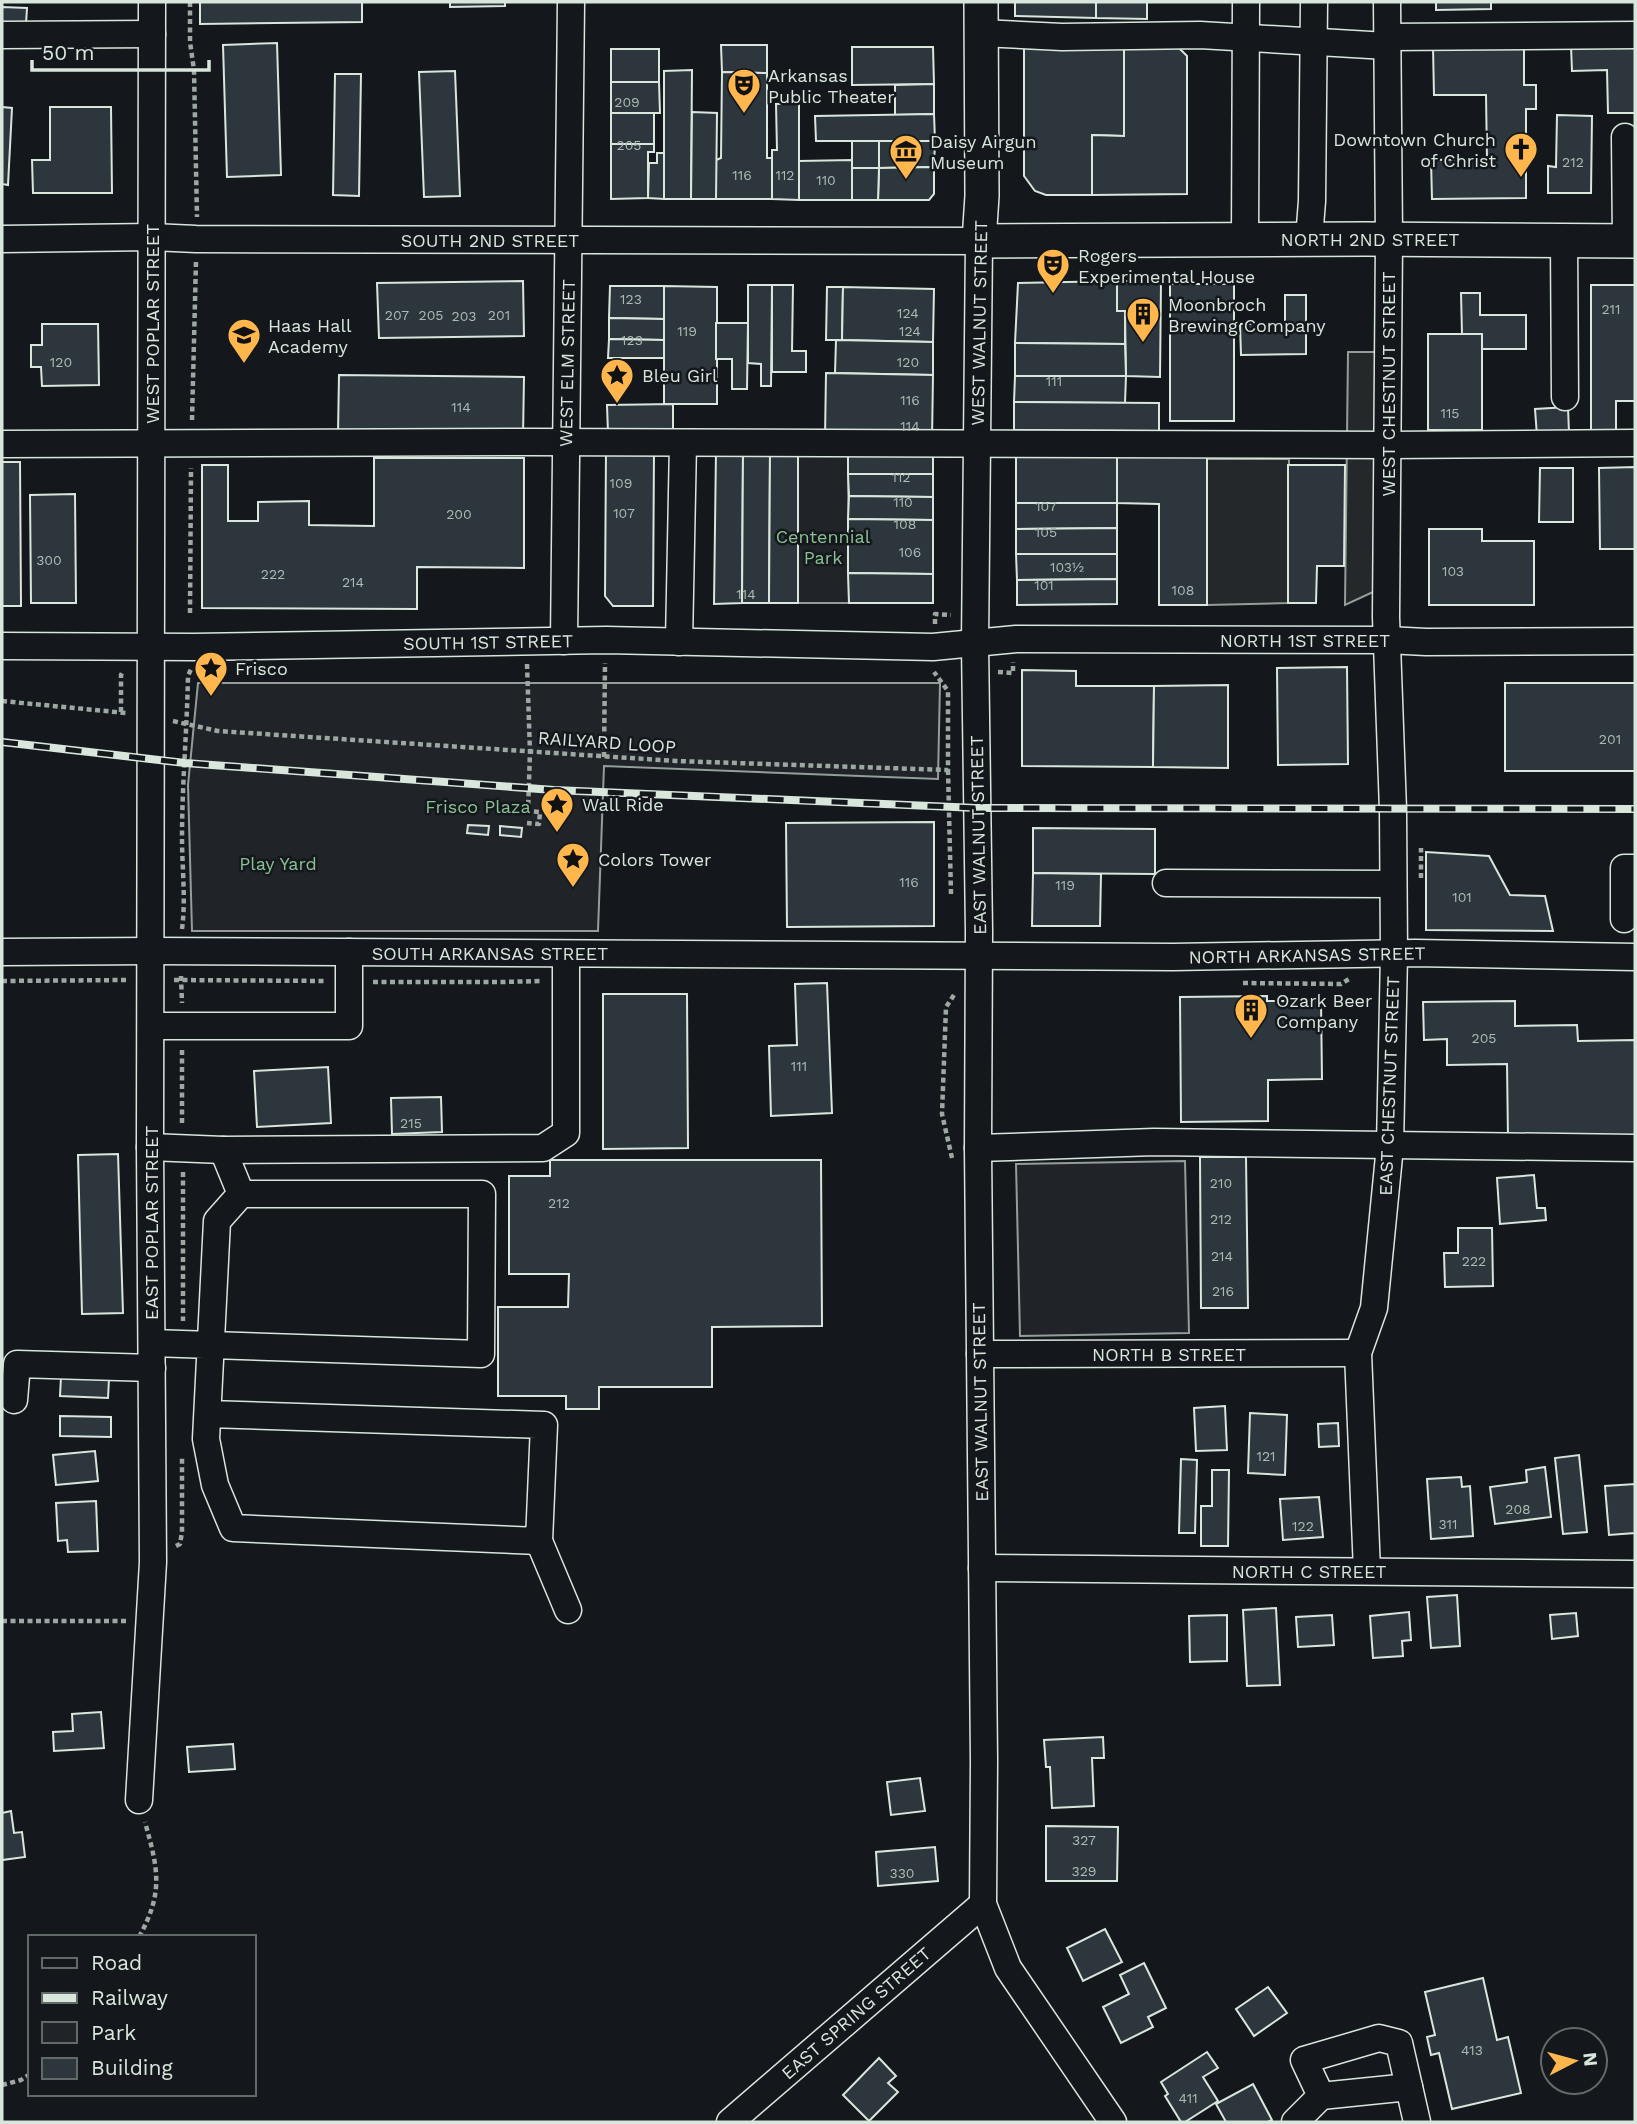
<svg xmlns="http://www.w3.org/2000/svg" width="1637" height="2124" font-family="'Work Sans',sans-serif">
<rect width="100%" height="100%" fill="#14181c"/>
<g fill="#202428" stroke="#939e99" stroke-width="2">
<path d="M798 452H848L849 603H798Z"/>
<path d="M198 683H940L938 779 604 766 598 931H192L188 785Z"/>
<path d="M1185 1161 1189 1333 1020 1336 1016 1164Z"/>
</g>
<g fill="#24282b" stroke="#939e99" stroke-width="2">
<path d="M1348 352H1388L1386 586 1345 605Z"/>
<path d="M1207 459H1289L1288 603 1207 605Z"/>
</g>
<g fill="#2c363c" stroke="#d8e6dc" stroke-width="2">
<path d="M200 2H362V22L200 24Z"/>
<path d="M450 2H505V6L450 7Z"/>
<path d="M1015 2H1096V18L1015 16Z"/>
<path d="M1096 2H1147V19L1096 18Z"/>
<path d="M1436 2H1491V9L1436 10Z"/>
<path d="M2 7 27 8 26 24 2 23Z"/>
<path d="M1024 42H1124V136L1092 135V195H1046L1035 191 1024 176Z"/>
<path d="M1124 42H1173L1187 56V194L1092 195V135L1124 136Z"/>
<path d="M277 43 281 175 227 177 223 45Z"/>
<path d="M721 45H767V73L722 72Z"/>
<path d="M1635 45V113H1608L1607 70 1572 71 1571 46Z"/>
<path d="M852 47H933L934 84 852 85Z"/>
<path d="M1433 47H1524V85H1536V109H1526V198L1432 199 1431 160 1487 159 1486 95H1434Z"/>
<rect x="611" y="49" width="48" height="33"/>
<path d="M692 70 691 199H664V71Z"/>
<path d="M455 71 460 196 424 197 419 72Z"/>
<path d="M722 72 767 73V158H772V199H716V160L721 158Z"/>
<path d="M335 74H361L359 196 333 195Z"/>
<path d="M611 82H659L660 113H611Z"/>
<path d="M934 84V114L895 115V85Z"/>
<path d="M799 103V200L772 199V150H777L776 104Z"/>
<path d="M2 107 12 108 8 185 2 184Z"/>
<path d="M50 107H111L112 193H33L32 160H50Z"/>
<path d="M692 112 717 113 716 199H691Z"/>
<rect x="611" y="113" width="43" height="31"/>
<path d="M934 114 935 141H816L815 116Z"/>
<path d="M1557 115 1592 116 1591 193H1548V166L1556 167Z"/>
<rect x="852" y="141" width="27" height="27"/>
<path d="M879 141H935L934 167 879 168Z"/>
<path d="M611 144H654V152H648V198L611 199Z"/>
<path d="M657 153H664V199L648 198 649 163H657Z"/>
<path d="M852 160V200H799V161Z"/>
<path d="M934 167V194L929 200H878L879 168Z"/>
<path d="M852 168H879L878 200H852Z"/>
<path d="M523 281 524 336 379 338 377 283Z"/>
<path d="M1117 281V311H1125V344L1015 343 1018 283Z"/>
<path d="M1117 281H1161L1160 377 1126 376 1125 311H1117Z"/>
<rect x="1170" y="284" width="64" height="137"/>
<path d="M748 285H772L771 386H761V364L748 363Z"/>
<path d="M772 285H793L792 351H806V372H772Z"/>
<path d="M1591 285H1635V401H1616V434H1591Z"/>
<path d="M610 286H664V319L609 318Z"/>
<path d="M664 286 717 287V404H664Z"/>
<path d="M827 287H843L842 340H826Z"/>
<path d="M843 287 934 289 933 342 842 340Z"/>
<path d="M1461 293H1480V315H1526V349H1482V334H1462Z"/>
<path d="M1285 295H1306V354L1241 355 1240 324 1285 323Z"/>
<path d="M609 318 664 319V340L609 339Z"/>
<path d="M716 323H748L747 389H732V359H716Z"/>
<path d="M42 324H98L99 385 42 386 41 367H31V345H42Z"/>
<rect x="1428" y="334" width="54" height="96"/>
<path d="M609 339 664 340V358H608Z"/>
<path d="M836 340 933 342V375L835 373Z"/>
<path d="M1015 343 1125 344 1126 376H1015Z"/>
<path d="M826 373 933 375 932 440 825 438Z"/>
<path d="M339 375 524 377 523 437 338 434Z"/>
<path d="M1015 376H1126L1125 403 1014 402Z"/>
<path d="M1014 402 1159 403V431L1014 430Z"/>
<path d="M673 404V433H608L607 405Z"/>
<path d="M1568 407 1569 433 1537 436 1535 409Z"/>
<path d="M606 450H654L653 606H613L605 596Z"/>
<path d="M716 451H743L742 603 714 604Z"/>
<path d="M743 451 770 452 769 603H742Z"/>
<path d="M933 451V474H848V452Z"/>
<path d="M1016 451 1117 452V503H1016Z"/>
<path d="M770 452H798V603H769Z"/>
<path d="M1117 452H1207V605H1159V504L1117 503Z"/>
<path d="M374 458H524V568L417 567V609L202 608V465H228V521H258V502L309 501V525L374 526Z"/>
<path d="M2 462H20L21 606H2Z"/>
<path d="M1288 465H1345L1344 566H1317L1316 603H1288Z"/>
<path d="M1635 467V549H1600L1599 468Z"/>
<path d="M1540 468H1573V522H1539Z"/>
<path d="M848 474H933V497L849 496Z"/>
<path d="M75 494 76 603H31L30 495Z"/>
<path d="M849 496 933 497V520L848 519Z"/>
<path d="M1016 503H1117V528L1016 529Z"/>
<path d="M848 519 933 520V574L848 573Z"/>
<path d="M1117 528V554H1016V529Z"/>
<path d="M1429 529H1482V541H1534V605H1429Z"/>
<path d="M1016 554H1117V579L1017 580Z"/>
<path d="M848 573 933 574V603H849Z"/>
<path d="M1117 579V604L1017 605V580Z"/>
<path d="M1347 667 1348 764 1278 765 1277 668Z"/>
<path d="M1022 670 1076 671V686H1154L1153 767 1022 766Z"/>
<rect x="1505" y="683" width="130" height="88"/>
<path d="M1228 685V768L1153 767 1154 686Z"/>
<path d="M934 822V926L787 927 786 823Z"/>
<path d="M468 825 489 826 488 835 467 833Z"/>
<path d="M500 826 522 828 521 837 500 835Z"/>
<path d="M1033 828 1155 829V874L1033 873Z"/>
<path d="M1426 852 1489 856 1510 895 1545 896 1553 931 1426 930Z"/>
<path d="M1033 873 1101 874 1100 926H1032Z"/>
<path d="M827 983 832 1113 771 1116 769 1046 797 1045 795 984Z"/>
<path d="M603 994H687L688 1148 603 1149Z"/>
<path d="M1267 996V1001H1321L1322 1079 1268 1080V1121L1181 1122 1180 997Z"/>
<path d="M1515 1001V1026L1577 1025 1578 1041 1635 1040V1137L1508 1138 1507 1064 1447 1065V1039L1424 1040 1423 1002Z"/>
<path d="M328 1067 331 1123 257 1127 254 1071Z"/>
<path d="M441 1097 442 1132 392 1134 391 1098Z"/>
<path d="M118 1154 123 1313 82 1314 78 1155Z"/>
<path d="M1200 1157H1246L1248 1308H1201Z"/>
<path d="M550 1160H821L822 1326 712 1327V1387H599V1409H566V1396H498V1307H568L569 1274H509V1176H550Z"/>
<path d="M1534 1175 1537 1208H1545L1546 1220 1500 1224 1497 1178Z"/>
<path d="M1458 1228H1492L1493 1286 1445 1287 1444 1253H1458Z"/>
<path d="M61 1377 109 1379 108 1398 60 1396Z"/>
<path d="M1225 1406 1227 1450 1196 1451 1194 1408Z"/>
<path d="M1250 1413 1287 1415 1285 1475 1248 1473Z"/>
<path d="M60 1416 111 1417V1437L60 1436Z"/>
<path d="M1338 1423 1339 1446 1319 1447 1318 1424Z"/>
<path d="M95 1451 98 1481 56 1485 53 1455Z"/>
<path d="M1579 1455 1587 1532 1563 1534 1555 1458Z"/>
<path d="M1181 1459 1197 1460 1195 1533H1179Z"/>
<path d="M1545 1467 1551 1517 1495 1524 1490 1487 1527 1482 1526 1470Z"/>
<path d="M1212 1470H1229L1228 1546H1201V1506H1212Z"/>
<path d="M1461 1477 1462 1487 1470 1486 1473 1536 1431 1539 1427 1479Z"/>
<path d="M1635 1484V1533L1609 1535 1605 1486Z"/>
<path d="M1319 1497 1323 1537 1283 1540 1280 1499Z"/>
<path d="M96 1501 98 1551 68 1552 67 1540 58 1541 56 1503Z"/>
<path d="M1457 1595 1460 1646 1431 1648 1427 1597Z"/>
<path d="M1276 1608 1280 1685 1247 1686 1243 1610Z"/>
<path d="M1409 1612 1411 1640 1402 1641 1403 1656 1373 1658 1370 1616Z"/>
<path d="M1576 1613 1578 1636 1552 1639 1550 1615Z"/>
<path d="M1227 1615V1661L1190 1662 1189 1616Z"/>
<path d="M1332 1615 1334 1645 1298 1647 1296 1617Z"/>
<path d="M101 1712 104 1748 54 1751 53 1732 73 1731 72 1714Z"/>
<path d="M1103 1737 1104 1758H1092L1094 1806 1052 1808 1050 1767H1046L1044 1740Z"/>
<path d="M233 1744 235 1769 189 1772 187 1747Z"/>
<path d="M920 1778 925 1811 891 1815 887 1782Z"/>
<path d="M11 1811 14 1833 22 1832 25 1857 2 1860V1813Z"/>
<path d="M1046 1826 1118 1827 1117 1881H1046Z"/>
<path d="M935 1847 938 1881 878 1886 876 1852Z"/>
<path d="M1105 1929 1122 1962 1083 1981 1067 1948Z"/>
<path d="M1144 1963 1166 2008 1148 2017 1153 2027 1121 2043 1103 2007 1129 1994 1120 1975Z"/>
<path d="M1483 1978 1497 2040 1508 2037 1521 2093 1452 2109 1439 2053 1431 2055 1427 2037 1435 2035 1425 1992Z"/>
<path d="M1268 1987 1287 2013 1254 2036 1236 2009Z"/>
<path d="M1207 2052 1218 2068 1203 2077 1218 2101 1185 2122H1181L1165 2096 1168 2094 1161 2082Z"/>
<path d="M879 2058 896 2076 888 2083 898 2092 869 2121 843 2095Z"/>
<path d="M1253 2084 1272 2120 1268 2122H1226L1216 2104Z"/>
</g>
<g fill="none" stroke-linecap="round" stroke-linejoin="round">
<defs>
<g id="minor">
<path d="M981 33 1062 37 1200 35 1387 46"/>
<path d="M2 35 152 34"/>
<path d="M1387 37 1635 35"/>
<path d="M1625 137 1626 241"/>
<path d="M2 239 152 237 196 239 979 241 975 644 979 932 978 1148 984 1761 983 1904 1008 1968 1113 2122"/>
<path d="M1245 239 1246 2"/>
<path d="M1309 239 1312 201 1314 2"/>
<path d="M1564 240 1565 397"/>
<path d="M2 444 528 442 1387 445 1635 443"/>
<path d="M564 641 571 2"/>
<path d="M679 642 683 443"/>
<path d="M2 646 194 647 606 640 933 647 1016 639 1387 640 1426 642 1635 641"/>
<path d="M1166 883 1393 884"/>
<path d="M1624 919V868H1635"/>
<path d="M2 952 151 951 1173 957 1415 953 1635 957"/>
<path d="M151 1026H349V952"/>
<path d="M150 1147 223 1150 543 1148 566 1133V954"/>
<path d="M978 1148 1154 1142 1635 1148"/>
<path d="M223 1150 241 1194"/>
<path d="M152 1343 481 1354 482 1194H241L217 1221 206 1439 215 1485 233 1528 539 1541 544 1425 208 1414"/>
<path d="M980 1354 1358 1353"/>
<path d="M14 1400 17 1364 152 1368"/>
<path d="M539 1541 568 1610"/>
<path d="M982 1568 1635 1574"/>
<path d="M1367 1571 1358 1353 1374 1308 1390 1146 1394 954 1393 810 1386 617 1389 239 1387 2"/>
<path d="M139 1800 153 1562 150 1147 152 2"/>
<path d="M1321 2096 1409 2087"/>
<path d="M730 2122 983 1904"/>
<path d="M1295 2122 1321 2096 1304 2060 1379 2038 1399 2043 1417 2122"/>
</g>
<path id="major" d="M981 2 982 196 979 241 1365 239 1635 241"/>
</defs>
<use href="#minor" stroke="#d8e6dc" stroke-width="29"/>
<use href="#major" stroke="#d8e6dc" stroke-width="36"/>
<g stroke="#9da8a2" stroke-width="4.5" stroke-dasharray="5 3.5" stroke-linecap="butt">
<path d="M190 2V42L194 70 197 217"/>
<path d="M192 420 196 261"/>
<path d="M190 613 191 468"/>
<path d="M935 624V614L951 615"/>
<path d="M527 664 530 752 528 811 540 812 539 824 527 823"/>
<path d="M998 672 1013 673V662"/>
<path d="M2 701 126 713"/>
<path d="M121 712V675L123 671"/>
<path d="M173 721 218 731 676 761 948 770V691L934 672"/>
<path d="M604 757 605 663"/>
<path d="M948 770 951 894"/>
<path d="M1421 878V848"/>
<path d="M182 929C186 899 182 868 182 838 182 784 187 730 188 676L191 669"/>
<path d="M181 976 182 1003"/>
<path d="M174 980 326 981"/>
<path d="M2 981 127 980"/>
<path d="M373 982H502L543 981"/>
<path d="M1243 983 1341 984 1349 979"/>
<path d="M182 1050V1125"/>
<path d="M952 1158 942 1114 946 1007 954 995"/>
<path d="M183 1172V1321"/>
<path d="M176 1546 180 1544 182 1532V1456"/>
<path d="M2 1621H128"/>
<path d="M139 1937C164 1892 158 1869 145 1822"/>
<path d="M2 2085 21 2080 30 2074"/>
</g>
<use href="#minor" stroke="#14181c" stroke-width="26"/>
<use href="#major" stroke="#14181c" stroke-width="33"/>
<defs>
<path id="rail" d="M2 742 185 763 554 790 977 808 1635 809"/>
</defs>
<use href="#rail" stroke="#d8e6dc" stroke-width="8"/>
<use href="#rail" stroke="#14181c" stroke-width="5" stroke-dasharray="16" stroke-linecap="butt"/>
</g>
<defs>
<symbol id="theatre-pin" viewBox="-11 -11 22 30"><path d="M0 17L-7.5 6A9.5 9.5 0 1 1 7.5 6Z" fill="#ffb74d" stroke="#14181c"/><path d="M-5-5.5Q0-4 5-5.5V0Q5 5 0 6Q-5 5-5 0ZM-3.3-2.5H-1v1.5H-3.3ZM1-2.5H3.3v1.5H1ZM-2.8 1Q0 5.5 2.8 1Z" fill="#111"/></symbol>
<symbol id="church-pin" viewBox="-11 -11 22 30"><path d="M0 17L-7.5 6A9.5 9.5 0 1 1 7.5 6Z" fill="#ffb74d" stroke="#14181c"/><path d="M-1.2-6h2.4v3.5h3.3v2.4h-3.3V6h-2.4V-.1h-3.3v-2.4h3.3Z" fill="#111"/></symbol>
<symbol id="museum-pin" viewBox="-11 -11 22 30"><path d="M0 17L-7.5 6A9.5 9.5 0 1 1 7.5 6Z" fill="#ffb74d" stroke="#14181c"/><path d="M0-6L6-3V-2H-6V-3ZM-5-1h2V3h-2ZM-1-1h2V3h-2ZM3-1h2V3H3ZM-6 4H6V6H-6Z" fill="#111"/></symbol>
<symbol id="building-pin" viewBox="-11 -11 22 30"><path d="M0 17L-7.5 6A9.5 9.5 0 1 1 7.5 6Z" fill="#ffb74d" stroke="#14181c"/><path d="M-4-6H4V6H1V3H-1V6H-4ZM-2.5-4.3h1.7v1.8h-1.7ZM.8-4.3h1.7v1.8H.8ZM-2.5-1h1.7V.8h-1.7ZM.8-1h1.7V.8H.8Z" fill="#111"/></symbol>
<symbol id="school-pin" viewBox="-11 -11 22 30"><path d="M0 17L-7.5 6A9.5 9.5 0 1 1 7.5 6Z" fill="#ffb74d" stroke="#14181c"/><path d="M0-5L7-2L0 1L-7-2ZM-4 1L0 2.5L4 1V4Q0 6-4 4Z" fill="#111"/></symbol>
<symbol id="sight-pin" viewBox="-11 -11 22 30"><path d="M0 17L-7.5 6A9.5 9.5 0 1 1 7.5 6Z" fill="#ffb74d" stroke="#14181c"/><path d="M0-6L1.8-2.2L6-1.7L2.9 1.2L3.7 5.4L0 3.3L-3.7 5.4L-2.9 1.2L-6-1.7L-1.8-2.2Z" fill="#111"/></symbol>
</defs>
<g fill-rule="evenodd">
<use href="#theatre-pin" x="725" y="66" width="38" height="52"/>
<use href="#church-pin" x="1502" y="130" width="38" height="52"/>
<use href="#museum-pin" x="887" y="132" width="38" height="52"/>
<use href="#theatre-pin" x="1034" y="246" width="38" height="52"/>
<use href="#building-pin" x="1124" y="295" width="38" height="52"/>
<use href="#school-pin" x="225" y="316" width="38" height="52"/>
<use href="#sight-pin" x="598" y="356" width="38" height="52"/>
<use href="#sight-pin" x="192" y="649" width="38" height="52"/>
<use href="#sight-pin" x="538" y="785" width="38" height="52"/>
<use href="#sight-pin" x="554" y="840" width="38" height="52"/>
<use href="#building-pin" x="1232" y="991" width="38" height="52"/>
</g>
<g text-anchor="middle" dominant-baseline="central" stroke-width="5" stroke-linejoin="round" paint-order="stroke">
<g font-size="14" fill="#adbab4">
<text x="627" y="102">209</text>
<text x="629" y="145">205</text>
<text x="1573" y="162">212</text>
<text x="742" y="175">116</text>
<text x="785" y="175">112</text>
<text x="826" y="180">110</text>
<text x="631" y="299">123</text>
<text x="1611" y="309">211</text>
<text x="908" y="313">124</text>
<text x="397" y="315">207</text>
<text x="431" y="315">205</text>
<text x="499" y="315">201</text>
<text x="464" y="316">203</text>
<text x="687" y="331">119</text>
<text x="910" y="331">124</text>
<text x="632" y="340">123</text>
<text x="61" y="362">120</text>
<text x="908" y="362">120</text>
<text x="1054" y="381">111</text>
<text x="910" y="400">116</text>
<text x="461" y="407">114</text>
<text x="1450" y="413">115</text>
<text x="910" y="426">114</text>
<text x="901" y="477">112</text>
<text x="621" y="483">109</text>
<text x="903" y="502">110</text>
<text x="1046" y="506">107</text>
<text x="624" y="513">107</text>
<text x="459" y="514">200</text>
<text x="905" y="524">108</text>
<text x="1046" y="532">105</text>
<text x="910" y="552">106</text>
<text x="49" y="560">300</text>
<text x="1067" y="567">103½</text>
<text x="1453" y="571">103</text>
<text x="273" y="574">222</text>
<text x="353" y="582">214</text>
<text x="1044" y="585">101</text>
<text x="1183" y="590">108</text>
<text x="746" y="594">114</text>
<text x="1610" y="739">201</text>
<text x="909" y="882">116</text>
<text x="1065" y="885">119</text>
<text x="1462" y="897">101</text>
<text x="1484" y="1038">205</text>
<text x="799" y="1066">111</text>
<text x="411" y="1123">215</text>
<text x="1221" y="1183">210</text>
<text x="559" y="1203">212</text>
<text x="1221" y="1219">212</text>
<text x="1222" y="1256">214</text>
<text x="1474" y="1261">222</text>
<text x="1223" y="1291">216</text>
<text x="1266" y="1456">121</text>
<text x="1518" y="1509">208</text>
<text x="1448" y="1524">311</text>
<text x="1303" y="1526">122</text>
<text x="1084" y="1840">327</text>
<text x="1084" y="1871">329</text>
<text x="902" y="1873">330</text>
<text x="1472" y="2050">413</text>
<text x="1188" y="2098">411</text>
</g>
<g font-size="18" fill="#d8e6dc" stroke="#14181c" text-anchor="start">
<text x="768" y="75">Arkansas<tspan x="768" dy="21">Public Theater</tspan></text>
<text x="1496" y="139" text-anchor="end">Downtown Church<tspan x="1496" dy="21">of Christ</tspan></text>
<text x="930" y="141">Daisy Airgun<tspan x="930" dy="21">Museum</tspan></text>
<text x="1078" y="255">Rogers<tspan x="1078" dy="21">Experimental House</tspan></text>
<text x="1168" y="304">Moonbroch<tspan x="1168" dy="21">Brewing Company</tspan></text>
<text x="268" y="325">Haas Hall<tspan x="268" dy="21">Academy</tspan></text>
<text x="642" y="375">Bleu Girl</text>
<text x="235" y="668">Frisco</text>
<text x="582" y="804">Wall Ride</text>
<text x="598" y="859">Colors Tower</text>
<text x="1276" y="1000">Ozark Beer<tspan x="1276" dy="21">Company</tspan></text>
</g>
<g font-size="18" fill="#d8e6dc" stroke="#14181c">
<text x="1370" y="239">NORTH 2ND STREET</text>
<text x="490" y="240">SOUTH 2ND STREET</text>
<text transform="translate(979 323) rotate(-89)">WEST WALNUT STREET</text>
<text transform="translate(152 324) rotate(-90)">WEST POPLAR STREET</text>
<text transform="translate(567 363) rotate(-89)">WEST ELM STREET</text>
<text transform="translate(1388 384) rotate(-90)">WEST CHESTNUT STREET</text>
<text x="1305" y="640">NORTH 1ST STREET</text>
<text transform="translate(488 642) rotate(-1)">SOUTH 1ST STREET</text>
<text transform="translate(607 742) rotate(4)">RAILYARD LOOP</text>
<text transform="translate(978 835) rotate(-91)">EAST WALNUT STREET</text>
<text x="490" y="953">SOUTH ARKANSAS STREET</text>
<text transform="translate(1307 955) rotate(-1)">NORTH ARKANSAS STREET</text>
<text transform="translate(1389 1086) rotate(-88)">EAST CHESTNUT STREET</text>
<text transform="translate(151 1223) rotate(-90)">EAST POPLAR STREET</text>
<text x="1169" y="1354">NORTH B STREET</text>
<text transform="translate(980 1402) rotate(-91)">EAST WALNUT STREET</text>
<text x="1309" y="1571">NORTH C STREET</text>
<text transform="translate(856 2013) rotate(-41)">EAST SPRING STREET</text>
</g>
<g font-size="18" fill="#8ac095" stroke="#14181c">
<text x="823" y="536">Centennial<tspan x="823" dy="21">Park</tspan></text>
<text x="478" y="806">Frisco Plaza</text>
<text x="278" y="863">Play Yard</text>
</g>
</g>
<rect width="1637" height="2124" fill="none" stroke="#d8e6dc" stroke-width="7"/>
<rect x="28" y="1935" width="228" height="161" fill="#14181c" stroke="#626a69" stroke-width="2"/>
<rect x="42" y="1958" width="35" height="10" fill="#14181c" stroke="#626a69" stroke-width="2"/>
<text x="91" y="1970" font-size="21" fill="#d8e6dc">Road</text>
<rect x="42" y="1993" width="35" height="10" fill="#d8e6dc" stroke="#626a69" stroke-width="2"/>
<text x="91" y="2005" font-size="21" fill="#d8e6dc">Railway</text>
<rect x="42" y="2022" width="35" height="21" fill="#202428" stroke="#626a69" stroke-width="2"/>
<text x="91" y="2040" font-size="21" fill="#d8e6dc">Park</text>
<rect x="42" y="2058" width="35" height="21" fill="#2c363c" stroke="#626a69" stroke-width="2"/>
<text x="91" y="2075" font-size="21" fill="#d8e6dc">Building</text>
<g transform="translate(1574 2061) rotate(84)"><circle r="33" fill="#14181c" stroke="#626a69" stroke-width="2"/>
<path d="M0-5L12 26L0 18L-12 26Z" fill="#ffb74d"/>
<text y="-10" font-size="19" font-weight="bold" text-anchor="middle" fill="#d8e6dc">N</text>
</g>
<path d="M32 60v10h177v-10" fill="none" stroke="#d8e6dc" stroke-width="3.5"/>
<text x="42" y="60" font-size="21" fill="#d8e6dc" stroke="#14181c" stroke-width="5" paint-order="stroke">50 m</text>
</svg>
